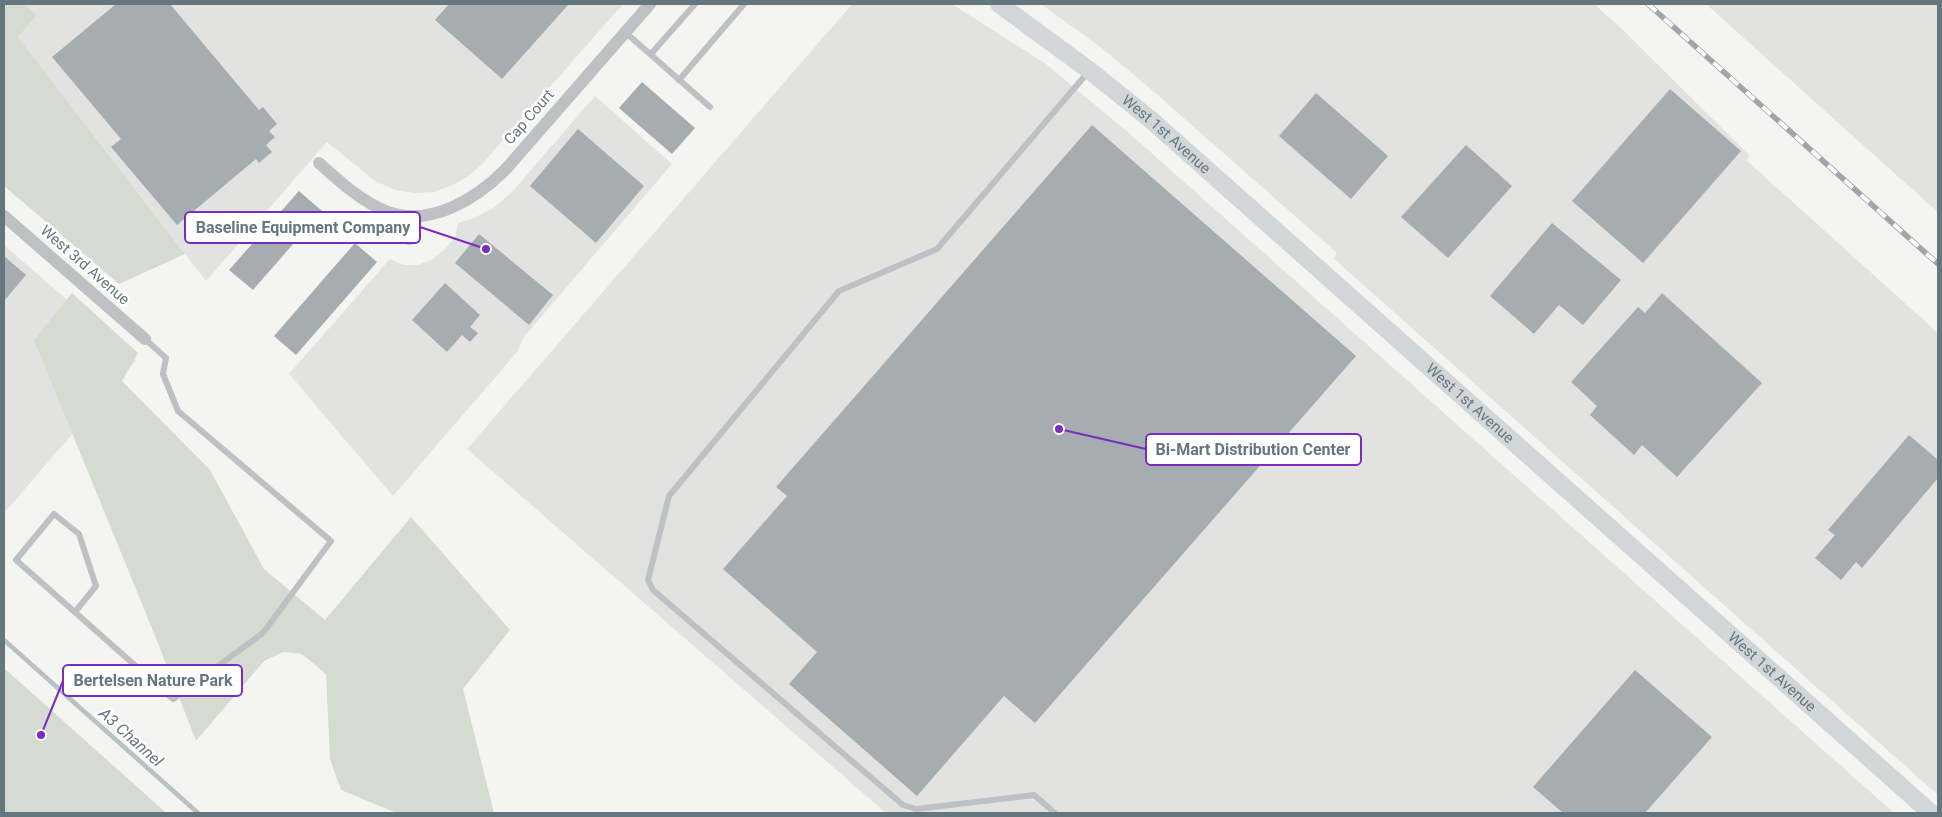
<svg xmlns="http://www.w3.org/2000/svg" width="1942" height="817" font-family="Roboto,sans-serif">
<rect width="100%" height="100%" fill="#f4f4f1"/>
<g fill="#e2e3e1">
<path d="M24 4H623L483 163 470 175 453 185 434 192 415 193 395 190 375 181 327 142 206 281 18 37 37 15Z"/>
<path d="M852 4H952L1046 64 1129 133 1894 813H886L467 449Z"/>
<path d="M1041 4H1594L1623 30 1750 156 1746 160 1938 333V795L1333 258 1337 253 1145 84 1099 46Z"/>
<path d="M1706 4H1938V212L1912 189Z"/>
<path d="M595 96 672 164 524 337 517 352 393 496 289 374 390 259 404 265H418L433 259 445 249 455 237 458 223 474 218 493 208 511 193Z"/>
<path d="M4 245 136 360 4 513Z"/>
</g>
<g fill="#d6dbd2">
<path d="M4 4H24L37 15 18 37 185 254 119 284 4 186Z"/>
<path d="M72 293 138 353 122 381 210 470 264 569 325 620 411 517 510 630 463 689 494 813H397L341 790 330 759 326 674 302 654 283 652 264 661 196 741 158 643 34 340Z"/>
<path d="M4 668 154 802 166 813H4Z"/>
</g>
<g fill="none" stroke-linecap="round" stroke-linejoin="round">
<path stroke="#b7c2c5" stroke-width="4.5" d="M4 640 198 813"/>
</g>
<g fill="#a6adb1">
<path d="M116 4H170L259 110 263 107 277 124 269 131 275 137 266 145 272 152 259 163 256 159 177 225 111 147 121 139 52 57Z"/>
<path d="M449 4H569L502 79 435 20Z"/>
<path d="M642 82 695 128 672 154 619 108Z"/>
<path d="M1670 89 1741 151 1643 263 1572 201Z"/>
<path d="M1316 93 1388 156 1351 199 1279 136Z"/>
<path d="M1092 125 1356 356 1035 723 1004 696 917 796 789 684 817 652 723 569 787 496 776 487Z"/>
<path d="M578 129 644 186 596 243 530 186Z"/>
<path d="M1466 145 1512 186 1448 258 1401 217Z"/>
<path d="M299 191 322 211 253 290 229 270Z"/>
<path d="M1552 223 1621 280 1583 325 1559 305 1534 334 1490 296Z"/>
<path d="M479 234 553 295 529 325 455 263Z"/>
<path d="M355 243 377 262 296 355 274 336Z"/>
<path d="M4 256 26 275 4 301Z"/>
<path d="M445 283 480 315 470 327 478 333 470 342 462 335 447 352 412 320Z"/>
<path d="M1662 293 1762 383 1677 477 1642 445 1634 455 1590 415 1597 406 1571 382 1638 307 1645 313Z"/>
<path d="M1909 435 1938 460V478L1862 568 1856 562 1841 580 1815 558 1835 535 1828 530Z"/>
<path d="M1635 670 1712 737 1645 813H1563L1533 787Z"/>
</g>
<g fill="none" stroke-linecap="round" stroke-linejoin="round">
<g stroke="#bdc1c4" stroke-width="6">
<path d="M625 32 710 107"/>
<path d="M651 54 695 4"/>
<path d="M679 80 744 4"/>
<path d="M75 612 96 586 79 534 54 514 16 560 173 699 263 633 331 541 178 411 163 374 166 358 145 339"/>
<path d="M1055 813 1034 795 916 809 903 805 653 590 648 580 669 496 839 291 937 249 1089 71"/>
</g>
<g stroke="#bdc1c4" stroke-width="12">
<path d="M319 163C340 182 362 202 388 212 431 227 476 199 505 170L650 4"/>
<path d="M4 216 145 339"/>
<path d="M409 239 410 216"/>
</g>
<path stroke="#d1d6d9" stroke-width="18" id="s1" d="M999 4 1089 70 1150 119 1931 813"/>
<defs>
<path id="rail" d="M1648 4 1938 264"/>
</defs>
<use href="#rail" stroke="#9fa5a9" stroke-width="5.5"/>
<use href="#rail" stroke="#fff" stroke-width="4" stroke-dasharray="11" stroke-linecap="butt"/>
</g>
<g text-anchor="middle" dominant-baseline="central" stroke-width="5" stroke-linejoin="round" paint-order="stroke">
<g font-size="15" fill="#66767f" stroke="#fff">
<text transform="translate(529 117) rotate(-49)">Cap Court</text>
<text stroke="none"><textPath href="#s1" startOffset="212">West 1st Avenue</textPath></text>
<text transform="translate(85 265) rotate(41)">West 3rd Avenue</text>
<text stroke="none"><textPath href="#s1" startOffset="618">West 1st Avenue</textPath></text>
<text stroke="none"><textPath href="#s1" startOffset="1022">West 1st Avenue</textPath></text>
</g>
<g font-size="16" font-style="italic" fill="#61777d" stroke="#fff">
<text transform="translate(131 737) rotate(42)">A3 Channel</text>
</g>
</g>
<path fill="none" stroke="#7b2cbf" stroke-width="2" d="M486 249L420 227M1059 429L1146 449M41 735L63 681"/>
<g fill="#7b2cbf" stroke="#fff" stroke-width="2">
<circle cx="486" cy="249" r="5"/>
<circle cx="1059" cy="429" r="5"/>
<circle cx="41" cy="735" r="5"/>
</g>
<g fill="#fff" stroke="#7b2cbf" stroke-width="2">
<rect x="185" y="212" width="235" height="31" rx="5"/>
<rect x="1146" y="434" width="215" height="31" rx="5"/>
<rect x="63" y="665" width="179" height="31" rx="5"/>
</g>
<g font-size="16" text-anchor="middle" font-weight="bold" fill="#66767f">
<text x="303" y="233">Baseline Equipment Company</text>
<text x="1253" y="455">Bi-Mart Distribution Center</text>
<text x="153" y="686">Bertelsen Nature Park</text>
</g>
<rect width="1942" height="817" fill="none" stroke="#66767f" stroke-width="10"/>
</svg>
